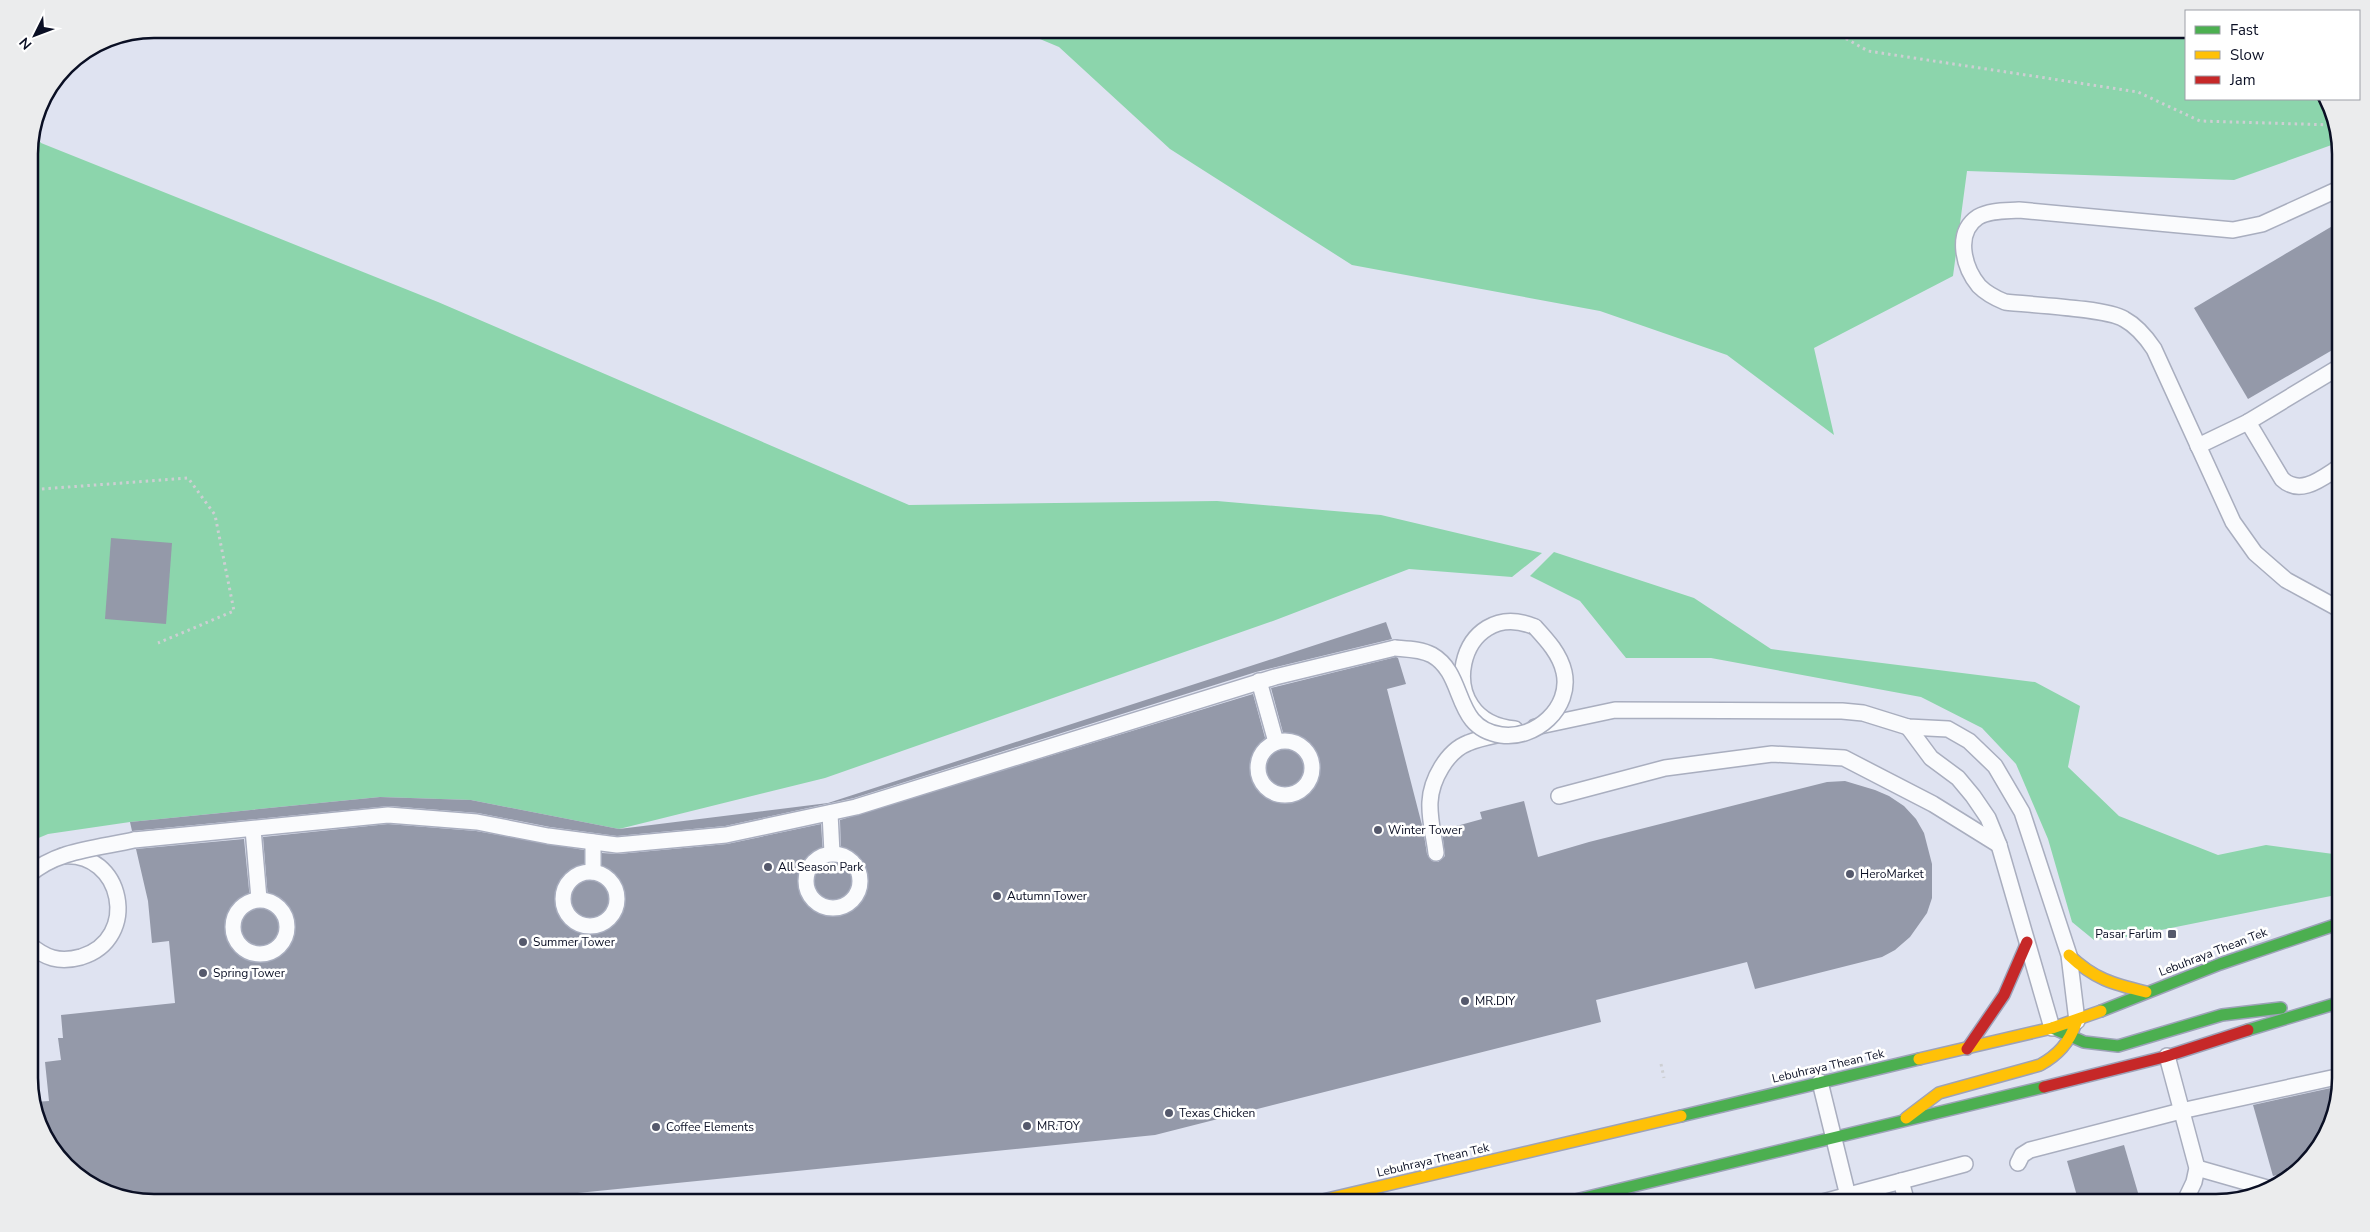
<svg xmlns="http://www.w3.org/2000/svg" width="2370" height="1232" font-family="'Nunito Sans',sans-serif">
<rect width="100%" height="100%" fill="#dfe3f1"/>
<g fill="#8cd5ac">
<path d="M1016 29H2186V99H2325L2340 142 2234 180 1967 171 1953 276 1814 348 1834 435 1727 355 1600 311 1352 265 1170 149 1059 47Z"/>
<path d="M32 130 41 143 438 302 909 505 1217 501 1381 515 1542 553 1512 577 1409 569 1273 621 825 778 619 829 471 800 380 797 130 822 48 834 29 842V145Z"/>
<path d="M1554 552 1694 598 1771 649 2035 682 2080 706 2068 767 2119 816 2218 855 2266 845 2341 855V894L2121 938 2094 940 2072 922 2048 839 2016 764 1982 728 1921 697 1711 658H1626L1580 601 1530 576Z"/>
</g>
<g fill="#9499a9">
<path d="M2341 221V345L2248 399 2194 308Z"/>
<path d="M111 538 172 543 166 624 105 619Z"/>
<path d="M1386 622 1392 639 1256 672 854 798 725 826 617 836 550 827 478 813 389 806 132 831 130 822 380 797 471 800 619 829 828 803Z"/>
<path d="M1396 657 1398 658 1406 684 1387 689 1423 829 1427 854 1432 861 1438 862 1445 856 1442 830 1482 819 1480 812 1524 801 1538 857 1589 842 1827 782 1845 781 1875 790 1889 796 1904 806 1916 819 1924 833 1932 864V898L1927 913 1910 937 1895 950 1882 957 1755 989 1747 962 1596 1000 1601 1022 1155 1135 479 1203H153L98 1190 50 1148 34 1102 49 1101 45 1062 61 1060 58 1038H63L61 1015 175 1003 169 941 152 943 148 901 136 849 244 839 250 900 252 905 259 908 265 906 268 899 263 837 388 824 476 831 584 850 585 876 593 881 601 876 602 853 618 854 727 844 821 824 823 854 827 861 833 862 837 861 841 853 840 820 1253 694 1267 745 1273 751H1279L1285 745V740L1271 688Z"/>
<path d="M2340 1086 2328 1134 2296 1171 2273 1176 2253 1105Z"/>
<path d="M2124 1145 2141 1203H2079L2067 1161Z"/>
</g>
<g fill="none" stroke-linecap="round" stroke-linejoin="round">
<defs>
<g id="lane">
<path d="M2341 188 2262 224 2233 230 2019 210C2006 211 1990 210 1978 217 1954 233 1964 268 1979 286 1986 293 1995 298 2005 302 2030 305 2106 308 2124 319 2137 326 2146 337 2154 349L2233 522 2255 553 2286 580 2341 610"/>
<path d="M2248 422 2282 479C2301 497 2323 477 2341 466"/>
<path d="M2198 446 2248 422 2341 366"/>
<path d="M1259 681 1276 742"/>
<path d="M1535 727 1615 710 1842 711 1863 713 1908 727 1948 729 1969 741 1995 766 2022 812 2069 955 2077 1021"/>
<path d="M1908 727 1931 758 1958 778 1973 796 1988 818 1999 845 2052 1028"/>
<path d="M1515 729C1429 722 1458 594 1535 627"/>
<circle cx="1285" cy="768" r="27"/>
<path d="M1559 796 1665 768 1772 754 1844 758 1933 804 1999 845"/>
<path d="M830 813 832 853"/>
<path d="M253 829 259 899"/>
<path d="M134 840 388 815 477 822 548 836 617 845 726 835 856 807 1275 677 1395 648"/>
<path d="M1436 853C1434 836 1429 819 1430 802 1431 780 1447 751 1468 743 1480 738 1493 736 1506 733"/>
<circle cx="833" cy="881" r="27"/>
<circle cx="590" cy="899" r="27"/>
<path d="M593 872V842"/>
<circle cx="260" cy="927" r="27"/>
<path d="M29 944C45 958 59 963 81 957 141 939 123 850 62 856"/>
<path d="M2167 1056 2197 1168 2194 1182 2184 1203"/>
<path d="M1820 1082 1848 1196"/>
<path d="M2018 1163 2022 1155 2030 1150 2181 1111 2341 1076"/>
<path d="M2197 1168 2267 1188"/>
<path d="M1901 1181 1907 1203"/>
<path d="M1819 1203 1965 1164"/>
</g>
<g id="fast">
<path d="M2101 1011 2220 964 2341 923"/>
<path d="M2052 1028 2084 1042 2118 1046 2222 1015 2281 1008"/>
<path d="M2248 1030 2341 1002"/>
<path d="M1681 1116 1919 1059"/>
<path d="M1563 1203 2044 1087"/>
</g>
<g id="slow">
<path d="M2069 955C2094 979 2113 984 2146 992"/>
<path d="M1919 1059 2052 1028 2101 1011"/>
<path d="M1906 1118 1939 1093 2040 1065C2058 1055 2069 1043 2076 1023"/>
<path d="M1310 1203 1681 1116"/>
</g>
<g id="jam">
<path d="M1967 1049 2004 995 2027 942"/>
<path d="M2044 1087 2164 1057 2248 1030"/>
</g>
</defs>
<use href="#lane" stroke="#a9aebf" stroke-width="18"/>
<use href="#fast" stroke="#9da2b8" stroke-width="14"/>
<use href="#slow" stroke="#9da2b8" stroke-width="14"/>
<use href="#jam" stroke="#9da2b8" stroke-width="14"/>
<g stroke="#cdcfd3" stroke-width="3" stroke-dasharray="2.5 4" stroke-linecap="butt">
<path d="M1829 29 1868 51 2138 92 2200 121 2334 125"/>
<path d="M29 490 188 478 215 515 234 611 158 643"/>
<path d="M1661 1064 1664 1078"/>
</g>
<use href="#lane" stroke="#fafbfd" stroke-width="15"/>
<use href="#fast" stroke="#4caf50" stroke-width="11"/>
<use href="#slow" stroke="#ffc107" stroke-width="11"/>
<use href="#jam" stroke="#c62828" stroke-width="11"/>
<defs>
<g id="lane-bridge">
<path d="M1395 648C1407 649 1421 649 1432 655 1467 675 1452 728 1501 735 1535 740 1572 708 1564 672 1560 654 1547 640 1535 627"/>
<path d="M29 875C56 850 99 848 134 840"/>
</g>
</defs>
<use href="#lane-bridge" stroke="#a9aebf" stroke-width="18" stroke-linecap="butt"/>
<use href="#lane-bridge" stroke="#fafbfd" stroke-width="15"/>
</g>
<g fill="#55596c" stroke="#fff" stroke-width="2">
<circle cx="1378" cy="830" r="5"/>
<circle cx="768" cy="867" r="5"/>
<circle cx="1850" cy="874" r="5"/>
<circle cx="997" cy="896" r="5"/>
<rect x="2167" y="929" width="10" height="10" rx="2.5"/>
<circle cx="523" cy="942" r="5"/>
<circle cx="203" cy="973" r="5"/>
<circle cx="1465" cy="1001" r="5"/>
<circle cx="1169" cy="1113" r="5"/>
<circle cx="1027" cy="1126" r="5"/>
<circle cx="656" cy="1127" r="5"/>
</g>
<g text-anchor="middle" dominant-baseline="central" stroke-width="5" stroke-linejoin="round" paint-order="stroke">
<g font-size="12" fill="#0a0f24" stroke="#fff" text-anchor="start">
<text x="1388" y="830">Winter Tower</text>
<text x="778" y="867">All Season Park</text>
<text x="1860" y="874">HeroMarket</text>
<text x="1007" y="896">Autumn Tower</text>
<text x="2162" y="934" text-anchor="end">Pasar Farlim</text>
<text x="533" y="942">Summer Tower</text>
<text x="213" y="973">Spring Tower</text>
<text x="1475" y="1001">MR.DIY</text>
<text x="1179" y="1113">Texas Chicken</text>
<text x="1037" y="1126">MR.TOY</text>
<text x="666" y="1127">Coffee Elements</text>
</g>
<g font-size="12" fill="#0a0f24" stroke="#fff">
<text transform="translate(2213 952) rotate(-21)">Lebuhraya Thean Tek</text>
<text transform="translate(1828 1066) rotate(-13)">Lebuhraya Thean Tek</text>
<text transform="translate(1433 1160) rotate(-13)">Lebuhraya Thean Tek</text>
</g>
</g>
<path d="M0 0H2370V1232H0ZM154 38H2216A116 116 0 0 1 2332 154V1078A116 116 0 0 1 2216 1194H154A116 116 0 0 1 38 1078V154A116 116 0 0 1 154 38Z" fill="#ebeced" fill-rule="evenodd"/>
<path fill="none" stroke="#0a0f24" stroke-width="2.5" d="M154 38H2216A116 116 0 0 1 2332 154V1078A116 116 0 0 1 2216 1194H154A116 116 0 0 1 38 1078V154A116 116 0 0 1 154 38Z"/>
<rect x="2185" y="10" width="175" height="90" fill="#ffffff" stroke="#9d9fa7"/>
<rect x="2195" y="26" width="25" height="8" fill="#4caf50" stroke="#9d9fa7"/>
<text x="2230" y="35" font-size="15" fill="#0a0f24">Fast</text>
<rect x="2195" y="51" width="25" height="8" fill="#ffc107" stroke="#9d9fa7"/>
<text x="2230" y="60" font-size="15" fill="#0a0f24">Slow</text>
<rect x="2195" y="76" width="25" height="8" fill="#c62828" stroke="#9d9fa7"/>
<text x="2230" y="85" font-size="15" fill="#0a0f24">Jam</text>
<g transform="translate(35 35) rotate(228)" stroke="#ffffff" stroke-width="4" paint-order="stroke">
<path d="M0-4L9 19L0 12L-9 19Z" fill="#0a0f24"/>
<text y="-8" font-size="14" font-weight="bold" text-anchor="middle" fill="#0a0f24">N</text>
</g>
</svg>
